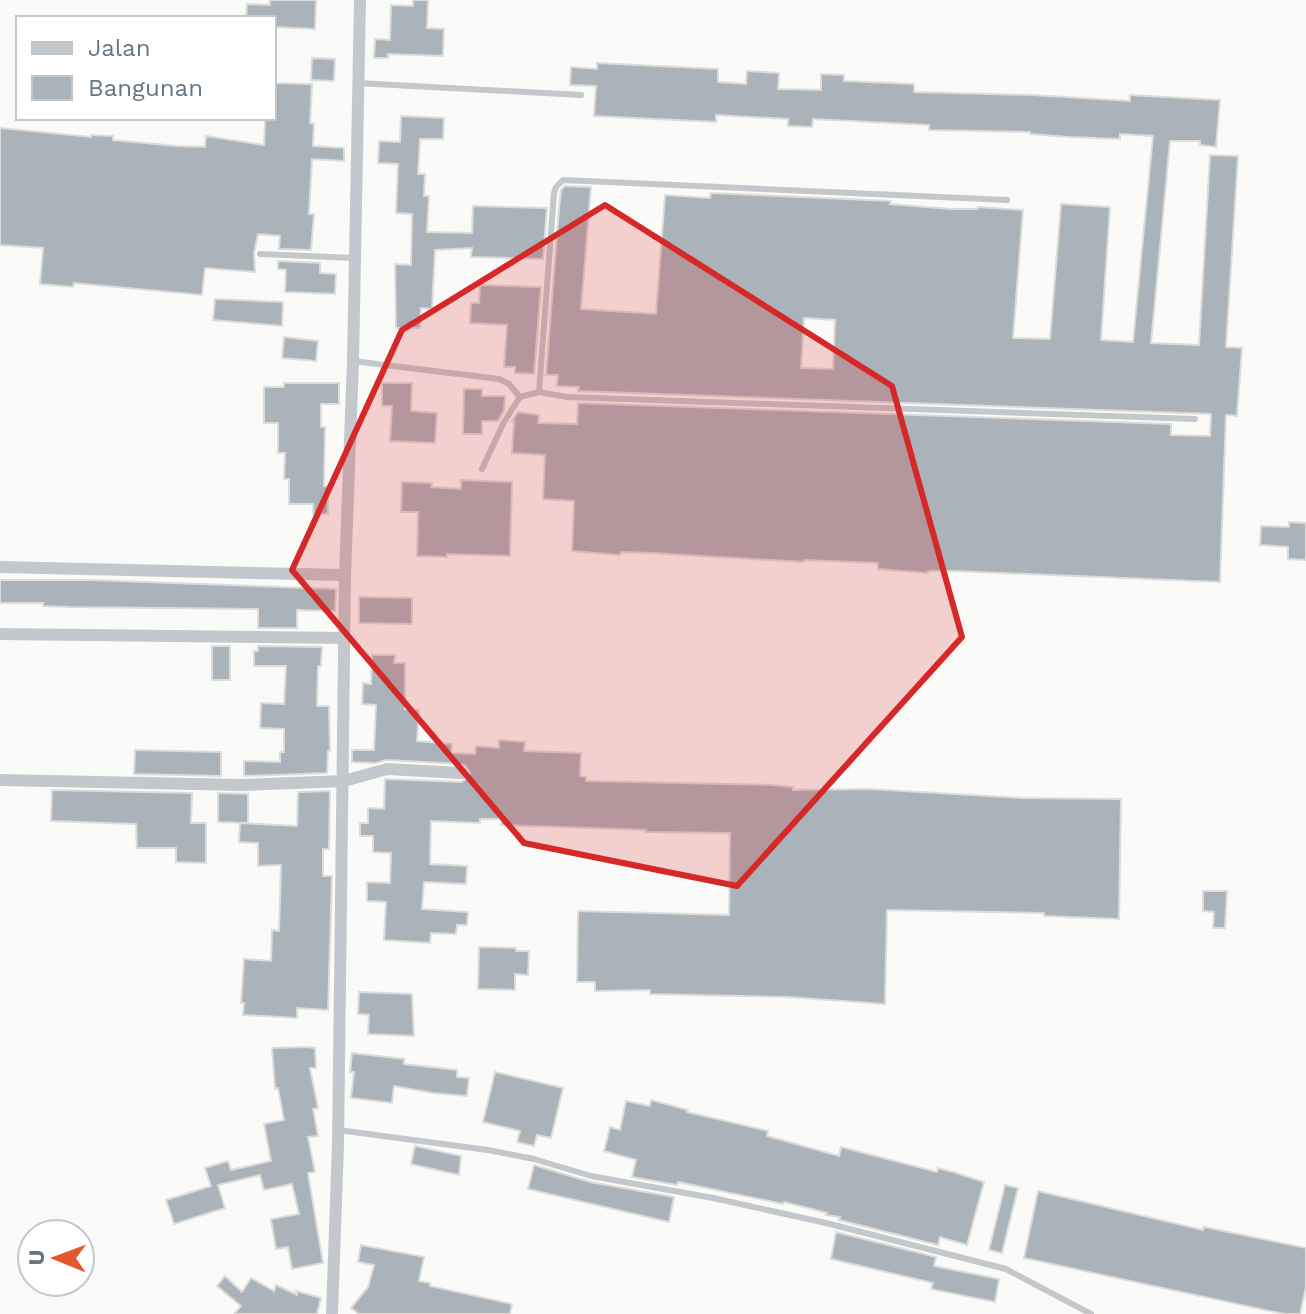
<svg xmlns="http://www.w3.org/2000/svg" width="1306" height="1314" font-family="'Work Sans',sans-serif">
<rect width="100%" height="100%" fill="#fafaf8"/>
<g fill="#aab3b9" stroke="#dcdcda" stroke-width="2" fill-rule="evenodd">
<path d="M270 0H316L315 29 274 27V18H246L247 4 270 5Z"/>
<path d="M413 0H428L427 28 444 29 443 56 388 54V58H374L375 39 390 40 391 5 413 6Z"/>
<path d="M312 58 335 59 334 81 311 80Z"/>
<path d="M597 63 718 69V82L746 84 747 71 779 73 778 89 821 90V74L844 75V81L914 84V92L1032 95 1130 101V95L1220 100 1216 147 1200 145V141H1170L1151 343 1199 345 1210 155 1238 156 1226 347 1242 348 1237 416 1226 415 1220 582 954 571H928V573L878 569V563L804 560V562L652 553 621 552 620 555 572 551 574 501 543 499 545 455 512 453 514 421H512L518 412 539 415 538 423 577 424 578 403 1171 424V435L1210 436 1211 414 578 391 579 387 557 386 558 375H546L559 209 561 190 565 186 591 187 581 309 656 314 665 195 710 198 711 193 891 201 890 204 951 209H977L978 207 1023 210 1013 338 1050 339 1061 204 1110 207 1101 340 1133 342 1153 136 1120 134V139L1069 137 1030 134V132L929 130V125L813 119 812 127 788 126V119L716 115V122L594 116 596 86 570 85 571 67 597 69ZM804 318 835 320 833 369 801 368Z"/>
<path d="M274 83 312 84 310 123 314 124 313 146 344 148V161L312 159 309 214H314L311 250 279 249 280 236 258 234 254 253 255 272 205 268 202 295 74 283 73 287 40 284 43 248 0 245V128L91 137V135L113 136V140L177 146 205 147 206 136 264 145 265 121 267 118H274Z"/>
<path d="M401 116 444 118 443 139H420L418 174H425L424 196H429L427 232 472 233 473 206 547 208 543 259 471 257 472 248 435 250 432 309 421 308 420 328H396L395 264 411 265 412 214 396 213 398 164 378 163 379 141 400 142Z"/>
<path d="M278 261 320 263V273L336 274 335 294 285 292 286 270 278 269Z"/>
<path d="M480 285 541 287 534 374 515 373V367H504L507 325 470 323 471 303H479Z"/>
<path d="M215 299 283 302 282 326 213 320Z"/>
<path d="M284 337 318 341 316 361 282 358Z"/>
<path d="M284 383H339V404H321V427H325L324 486H328V514H313V504H289V479H284L285 453H278V423H264V387H284Z"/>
<path d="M382 383H412L411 411 437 413 435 443 390 441 392 406H382Z"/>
<path d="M464 389H482V396H505L504 410 498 421H482V434H463Z"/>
<path d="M461 480 512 482 510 556 447 554V557L417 556 418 512H401L402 482 432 483 431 487 461 489Z"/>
<path d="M1289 522 1306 523V560L1288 559V547L1260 545 1261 526 1289 527Z"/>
<path d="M0 580H89L336 589 335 611 297 610V628H258V609L68 607 43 606V603H0Z"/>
<path d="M359 597 412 598V624L359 623Z"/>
<rect x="212" y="646" width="18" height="34"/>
<path d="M258 646 322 647 321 666H318L317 706H329L330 751H328L327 773 244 776V761L280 762V752H284V729L260 728 261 703 284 704 286 666H254V651H258Z"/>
<path d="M372 655H395L394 663H405V709L419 710 417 741 452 744 451 753 475 754 476 746 499 748V740L525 742 524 751 581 753 580 776 586 777V781L772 785 793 787V790L869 789 1021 798 1121 799 1119 919 1044 916V913L887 910 885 1004 788 997 650 994V990L595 991V982H577L578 911 729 915 730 833 646 832V830L501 825 502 819H480V823L431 821 430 864 467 866 466 884 424 882 422 909 468 912 467 925H457L456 934 431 933 430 943 384 940 386 902 367 901V882L390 883 391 853 373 852V836H360V823H368V808L384 809 385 779 461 782 468 778 470 773 466 766 461 764 387 760 375 763 352 762V750H374L376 705 362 704 363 683 371 684Z"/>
<path d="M135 750 221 752V776L134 774Z"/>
<path d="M52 790 192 793 191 823H206V863L176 862V848H137L136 824 51 821Z"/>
<path d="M330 791 329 849H323V876H332L328 1010 297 1008V1018L243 1015 244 1003H241L244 959 271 961 272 930 279 931 281 865 258 866V843L239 842 240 823 297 826 298 792Z"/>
<path d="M218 793 248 794V823L218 822Z"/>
<path d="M1203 891H1227L1225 928H1213L1214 912 1203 911Z"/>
<path d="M479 947 516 948V951H529L528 975 515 974V990L478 989Z"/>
<path d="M359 992 412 994 414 1036 368 1034 369 1015 358 1014Z"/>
<path d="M305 1047 315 1048 316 1068H310L318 1108 313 1109 318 1136 308 1137 315 1172 308 1173 323 1263 292 1269 288 1247 276 1249 271 1219 299 1214 292 1184 264 1190 260 1175 218 1185 225 1208 174 1224 166 1200 211 1186 205 1168 228 1161 231 1170 271 1161 264 1124 284 1120 278 1088 275 1089 272 1048Z"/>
<path d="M352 1053 404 1059V1064L457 1070V1077L469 1078 467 1096 433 1093 394 1086 392 1103 351 1098 354 1072H350Z"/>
<path d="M495 1072 563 1088 551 1138 537 1135 534 1146 517 1142 520 1131 483 1122Z"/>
<path d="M651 1100 688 1110 687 1112 768 1131 767 1136 839 1156 841 1147 937 1172 938 1168 953 1172 984 1182 967 1245 940 1237 938 1245 839 1220 840 1217 826 1215 827 1213 784 1202 783 1204 678 1182 677 1185 632 1177 636 1160 604 1151 610 1127 620 1130 626 1101 650 1106Z"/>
<path d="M415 1146 461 1156 459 1175 411 1164Z"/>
<path d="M534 1165 590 1182 674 1197 669 1222 528 1189Z"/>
<path d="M1005 1185 1018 1188 1002 1253 989 1250Z"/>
<path d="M1038 1191 1203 1230 1204 1227 1306 1248V1287L1300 1314H1284L1024 1258Z"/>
<path d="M836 1232 936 1257 934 1266 999 1279 995 1302 931 1289 933 1283 831 1259Z"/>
<path d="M361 1245 424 1257 419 1281 430 1283V1286L512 1304 510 1314H359L351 1308 368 1287 374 1265 358 1262Z"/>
<path d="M225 1276 242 1292 251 1278 274 1291 276 1285 297 1295 296 1291 321 1298 317 1314H234L241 1306 217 1286Z"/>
</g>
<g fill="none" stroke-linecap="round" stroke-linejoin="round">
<g stroke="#c3c8cc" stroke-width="6">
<path d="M357 83 581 95"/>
<path d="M260 254 354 258"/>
<path d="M353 361 499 379 509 384 520 397 539 392 567 397 1195 419"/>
<path d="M539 392 554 193 556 187 563 180 1007 200"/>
<path d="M482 469 504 422 520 397"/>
<path d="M338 1130 488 1150 534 1159 591 1176 713 1198 826 1223 1006 1269 1091 1314"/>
</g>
<g stroke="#c3c8cc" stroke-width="12">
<path d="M0 567 345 575"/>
<path d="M0 634 345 638"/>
<path d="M0 780 243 785 344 781 387 769 461 773"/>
<path d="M332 1314 338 1145 345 575 353 361 360 0"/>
</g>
</g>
<path fill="#d62828" fill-opacity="0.2" stroke="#d62828" stroke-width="6" stroke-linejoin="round" d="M605 205 892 386 962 637 737 886 524 843 292 570 402 330Z"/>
<rect x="16" y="16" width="260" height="104" fill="#ffffff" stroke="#c1c8cd" stroke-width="2"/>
<rect x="32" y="42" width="40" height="12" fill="#c3c8cc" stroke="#c1c8cd" stroke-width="2"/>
<text x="88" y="56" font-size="24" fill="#657683">Jalan</text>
<rect x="32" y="76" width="40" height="24" fill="#aab3b9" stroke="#c1c8cd" stroke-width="2"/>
<text x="88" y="96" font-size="24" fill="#657683">Bangunan</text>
<g transform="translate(56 1258) rotate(271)"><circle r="38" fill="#ffffff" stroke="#c1c8cd" stroke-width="2"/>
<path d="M0-6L14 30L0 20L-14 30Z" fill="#e4572e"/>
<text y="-12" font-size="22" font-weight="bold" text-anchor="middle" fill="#657683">U</text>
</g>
</svg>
